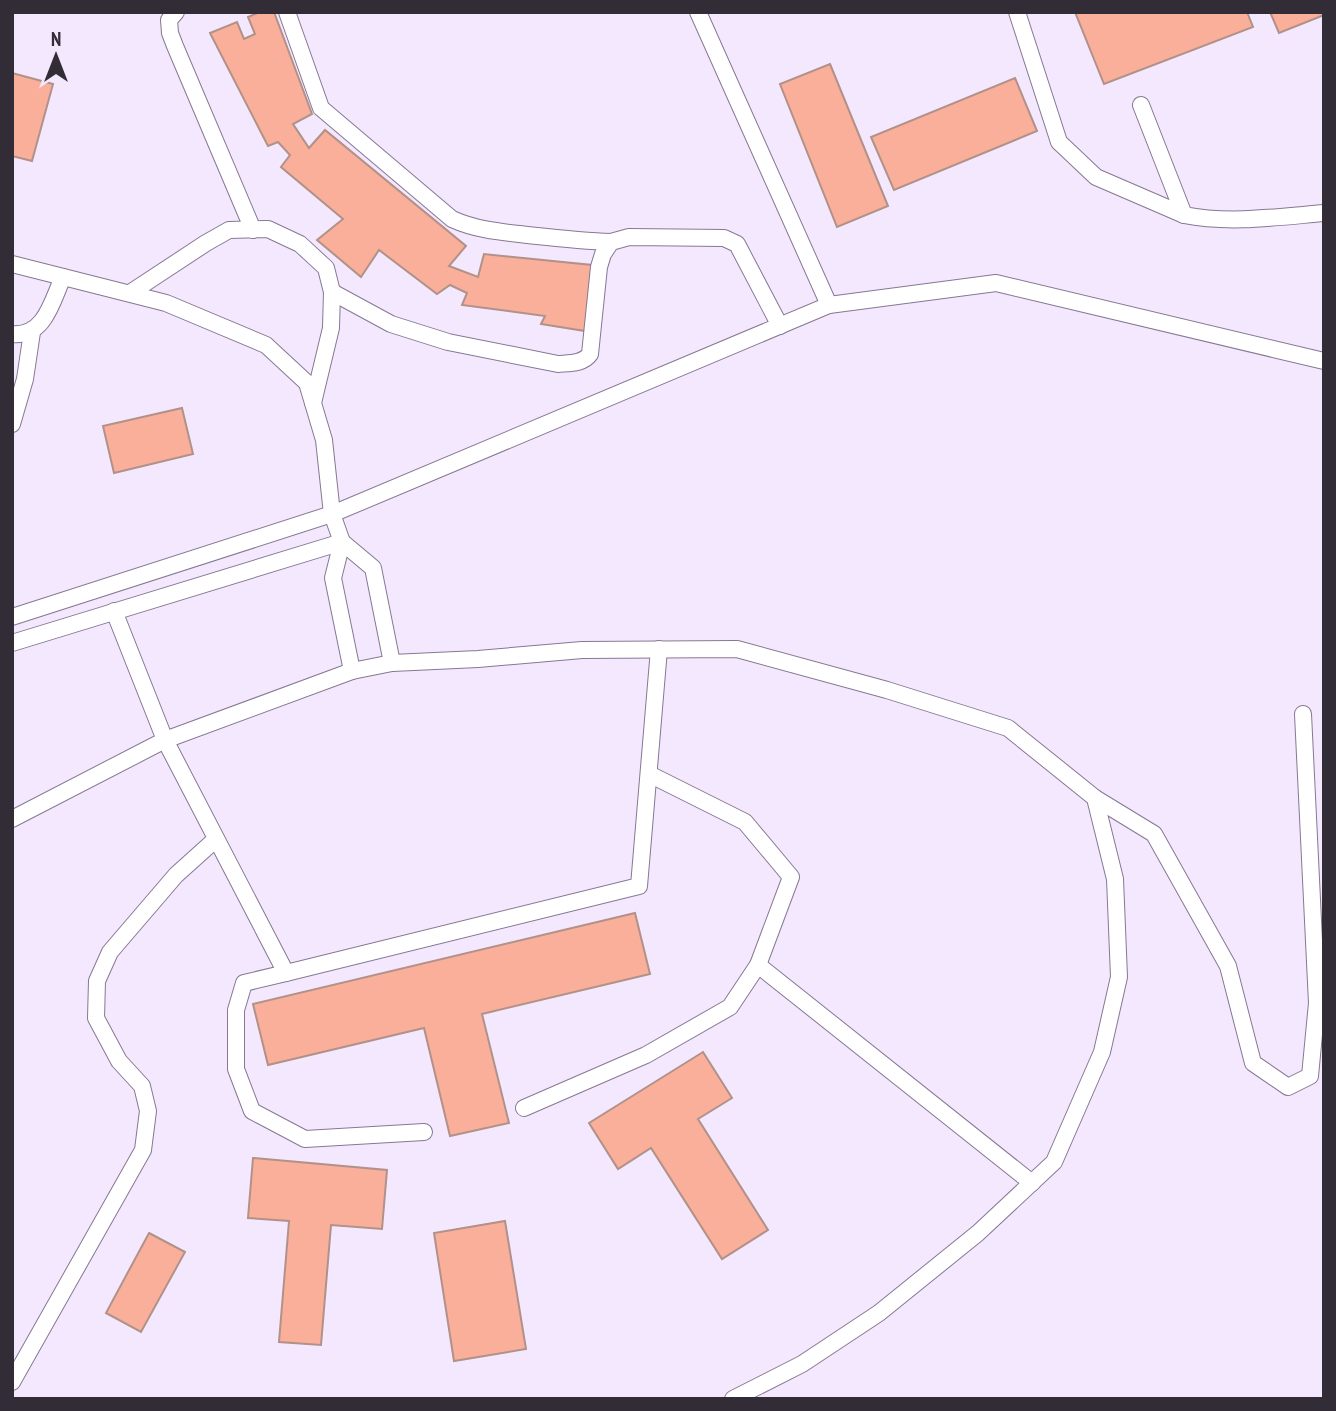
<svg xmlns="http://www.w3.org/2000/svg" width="1336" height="1411" font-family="'PT Sans Narrow',sans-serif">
<rect width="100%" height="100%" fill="#f4e8ff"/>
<g fill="#faaf9a" stroke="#b19188" stroke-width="2">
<path d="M260 12H274L312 114 293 124 309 148 325 130 466 246 449 266 478 277 484 254 592 265 585 331 541 324 545 316 462 305 467 293 450 285 437 294 379 250 361 277 317 240 343 219 281 167 290 155 278 142 268 146 210 33 237 22 244 39 255 34 248 17Z"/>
<path d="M1075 12H1247L1253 27 1104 84Z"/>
<path d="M1270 12H1324V15L1279 33Z"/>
<path d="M830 64 888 206 837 227 780 84Z"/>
<path d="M12 73 53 84 32 161 12 156Z"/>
<path d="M1015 78 1037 131 894 190 871 137Z"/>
<path d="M182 408 193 454 114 473 103 426Z"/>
<path d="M635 913 650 974 482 1014 509 1123 450 1136 424 1028 268 1065 253 1004Z"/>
<path d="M703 1052 732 1098 698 1119 768 1230 722 1259 651 1148 618 1169 589 1123Z"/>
<path d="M253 1158 387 1170 382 1229 331 1225 321 1345 279 1342 289 1221 248 1218Z"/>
<path d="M505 1221 526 1349 454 1361 434 1233Z"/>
<path d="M149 1233 185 1252 141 1332 106 1313Z"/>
</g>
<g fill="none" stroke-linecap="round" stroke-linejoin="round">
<defs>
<g id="service">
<path d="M176 12 169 20 170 33 175 46 253 230"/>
<path d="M287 12 321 108 452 219C476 230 501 232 528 235 556 238 583 241 611 242"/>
<path d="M698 12 829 305"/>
<path d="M1017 12 1059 142 1096 177 1184 215"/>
<path d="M1141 105 1184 215C1229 224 1278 217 1324 213"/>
<path d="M12 264 166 303 266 345 307 383 324 440 332 514 342 542 12 643"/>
<path d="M332 292 391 324 448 342 558 364C569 363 583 364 590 354L599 267 603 254 611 242 629 237 724 238 737 244 780 326"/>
<path d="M130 293 206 243 229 230 268 229 300 244 326 268 332 292 331 328 313 403"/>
<path d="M12 334C45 337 52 301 63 277"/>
<path d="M12 424 25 379 32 332"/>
<path d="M114 611 165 740 286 973 639 886 659 649"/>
<path d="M12 617 332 514 829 305 996 283 1324 361"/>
<path d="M352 671 333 578 342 542 373 568 392 663"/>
<path d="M1095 798 1154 834 1228 966 1253 1063 1288 1087 1310 1076 1317 1003 1303 714"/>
<path d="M12 819 165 740 352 671 392 663 478 659 582 650 737 649 887 690 1008 728 1095 798 1115 879 1119 977 1102 1052 1054 1162 978 1233 879 1313 802 1364 733 1399"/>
<path d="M758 965 1032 1183"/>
<path d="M286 973 244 983 236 1010V1069L252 1111 305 1139 424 1132"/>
<path d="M524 1108 646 1055 730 1007 758 965 791 877 745 822 649 774"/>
<path d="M12 1382 143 1150 148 1111 142 1086 119 1061 96 1018 97 981 110 952 176 875 216 839"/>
</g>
</defs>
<use href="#service" stroke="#867891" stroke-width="18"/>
<use href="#service" stroke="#fff" stroke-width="16"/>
</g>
<rect width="1336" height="1411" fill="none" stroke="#322c36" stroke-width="28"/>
<g transform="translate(56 56)" stroke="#f4e8ff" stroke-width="5" paint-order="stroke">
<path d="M0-5L12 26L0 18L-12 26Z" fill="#322c36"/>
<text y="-10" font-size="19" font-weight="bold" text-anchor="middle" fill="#322c36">N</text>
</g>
</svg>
